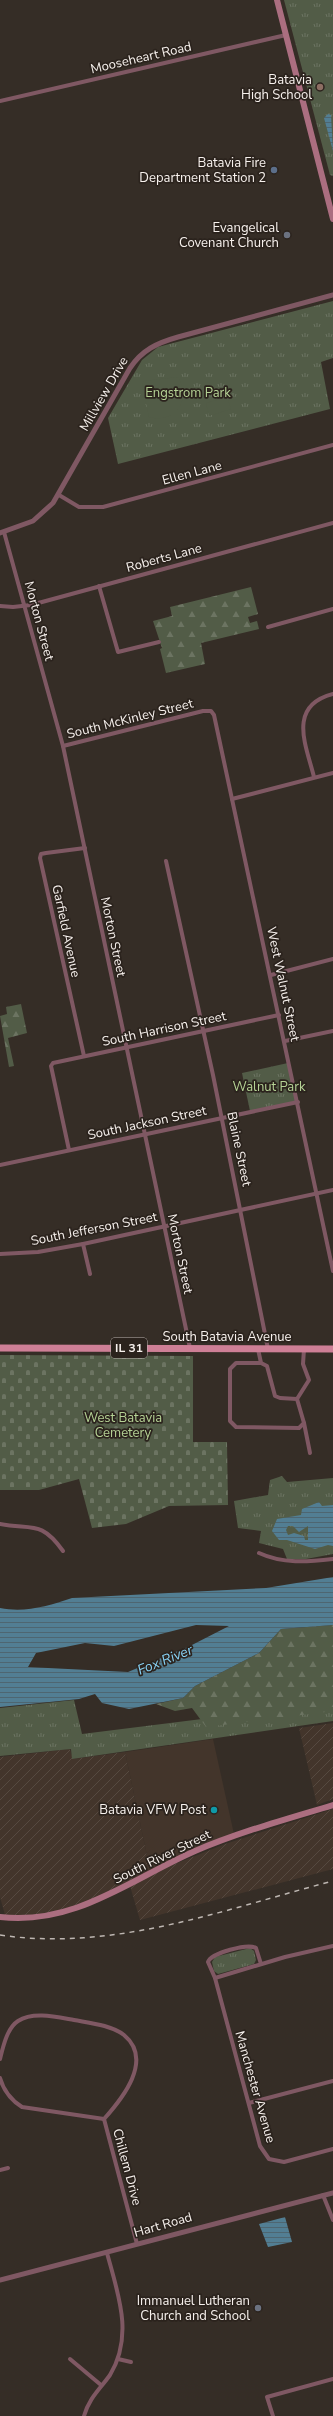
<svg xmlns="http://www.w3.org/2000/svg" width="333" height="2416" font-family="'Nunito Sans',sans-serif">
<defs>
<pattern id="industrial-furrows" width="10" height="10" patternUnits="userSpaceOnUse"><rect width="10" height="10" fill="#43352b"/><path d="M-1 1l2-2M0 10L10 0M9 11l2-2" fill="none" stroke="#564940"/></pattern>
<pattern id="grass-tufts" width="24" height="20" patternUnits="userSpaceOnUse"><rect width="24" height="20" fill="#525c47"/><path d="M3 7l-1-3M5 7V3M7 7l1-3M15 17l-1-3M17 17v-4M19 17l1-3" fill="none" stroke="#6c7462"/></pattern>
<pattern id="forest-firs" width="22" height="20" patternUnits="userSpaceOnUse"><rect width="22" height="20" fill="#525c47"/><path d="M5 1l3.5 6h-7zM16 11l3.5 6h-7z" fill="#6c7462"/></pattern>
<pattern id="cemetery-stones" width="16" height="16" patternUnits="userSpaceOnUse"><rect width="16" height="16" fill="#525c47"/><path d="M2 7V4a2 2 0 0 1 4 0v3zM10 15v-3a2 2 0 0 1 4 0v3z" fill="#6c7462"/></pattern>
<pattern id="water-rules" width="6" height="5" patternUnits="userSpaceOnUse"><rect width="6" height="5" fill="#527e93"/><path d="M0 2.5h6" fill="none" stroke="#4e6671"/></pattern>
</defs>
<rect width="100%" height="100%" fill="#352d26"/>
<path fill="#43352b" d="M213 1739 234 1834 150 1870 125 1752Z"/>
<g fill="url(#industrial-furrows)">
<path d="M333 1723V1799L317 1805 299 1728Z"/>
<path d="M70 1749 73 1759 125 1752 150 1870 86 1903 39 1916 5 1915 0 1897V1757Z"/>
<path d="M333 1809V1869L140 1920 130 1886 170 1866 225 1844Z"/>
</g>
<g fill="url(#grass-tufts)">
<path d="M284 0H333V176L330 175Z"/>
<path d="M333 301V358L321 362 330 409 118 464 108 418 142 360 158 347Z"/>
<path d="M288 1063 296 1101 250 1111 242 1073Z"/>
<path d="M282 1476 287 1482 333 1478V1554L306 1559H287L283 1549 259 1543 261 1531 238 1528 234 1501 268 1495 270 1480Z"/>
<path d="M333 1626V1721L72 1759 71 1749 0 1756V1708L74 1700 82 1734 273 1710Z"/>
<path d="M250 1948 254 1951 256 1960 254 1964 218 1974 214 1971 212 1962 215 1957Z"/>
</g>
<g fill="url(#forest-firs)">
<path d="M251 587 258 614 248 617 250 623 257 621 259 629 201 643 205 664 166 673 160 649 162 648 153 621 172 616 170 607Z"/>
<path d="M21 1004 27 1033 8 1038 14 1066 9 1067 0 1016 7 1014 6 1007Z"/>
<path d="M333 1625V1711L206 1727 192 1708 175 1711 156 1704 183 1698 195 1686 259 1653 281 1629Z"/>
</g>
<path fill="url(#cemetery-stones)" d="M0 1355 193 1356V1442H227L228 1505 169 1506 126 1524 92 1528 79 1479 39 1490H0Z"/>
<g fill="#525c47">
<path d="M178 377C192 400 175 424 149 417L142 384 144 381Z"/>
<path d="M227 397 231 409 209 416 206 403Z"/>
</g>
<g fill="url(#water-rules)" fill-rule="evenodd">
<path d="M328 114 331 115 333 151 324 118Z"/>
<path d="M319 1502 322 1506 333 1505V1546L328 1545 315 1549 287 1540H279L272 1531 277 1519 301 1515 302 1509ZM288 1526H293L299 1532 308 1526V1540H305L304 1536 294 1533 288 1535 286 1530Z"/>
<path d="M333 1577V1625L281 1629 259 1653 195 1686 183 1698 129 1709 102 1703 95 1694 79 1699 0 1707V1608C25 1613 48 1606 72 1598L266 1588ZM196 1625 229 1626 190 1646 128 1672 28 1667 36 1653 85 1643 114 1646Z"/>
<path d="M285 2217 292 2242 268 2247 259 2224Z"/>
</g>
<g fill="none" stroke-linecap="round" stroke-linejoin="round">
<g stroke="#7f5863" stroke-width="4">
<path d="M0 101 286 35"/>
<path d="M59 495 79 507H103L333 445"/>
<path d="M4 532 63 746 190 1348"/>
<path d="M99 586 118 652 159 642"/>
<path d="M0 606 13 607 31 605 333 523"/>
<path d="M268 627 333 609"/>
<path d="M63 746 203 711H211L214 715 333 1271"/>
<path d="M314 777C306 745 287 706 333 694"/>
<path d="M232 799 333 773"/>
<path d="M166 861 213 1075 268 1349"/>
<path d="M271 975 333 959"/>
<path d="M285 1041 333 1031"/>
<path d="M84 1056 40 858 41 854 46 853 85 848"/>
<path d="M69 1150 51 1066 53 1063 279 1015"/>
<path d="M0 1165 298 1102"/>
<path d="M83 1244 90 1274"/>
<path d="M0 1254 38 1252 83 1244 333 1190"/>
<path d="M258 1349 261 1363H236L230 1369V1421L236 1427 299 1428 304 1423 297 1399 280 1398 275 1396 267 1366 261 1363"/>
<path d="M297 1399 309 1380 303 1364 304 1349"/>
<path d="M304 1423 310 1453"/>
<path d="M0 1524C32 1530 41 1520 63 1551"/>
<path d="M259 1553C283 1564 307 1562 333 1559"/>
<path d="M261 1964 256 1948C248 1943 211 1953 208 1962L215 1978 260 2146 269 2159 284 2162 333 2149"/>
<path d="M215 1978 285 1957 333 1946"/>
<path d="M0 2059C3 2047 7 2028 18 2021 33 2011 57 2017 74 2020 90 2023 111 2025 124 2035 154 2060 122 2099 104 2119"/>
<path d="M0 2078C4 2092 11 2100 22 2107L104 2119"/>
<path d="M249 2103 333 2081"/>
<path d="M104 2119 137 2244"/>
<path d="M0 2170 8 2168"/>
<path d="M323 2195 333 2220"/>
<path d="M70 2359 101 2385"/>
<path d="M118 2359 131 2362"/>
<path d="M84 2416C89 2398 100 2389 110 2375 134 2335 118 2294 107 2253"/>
<path d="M273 2416 267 2397 333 2379"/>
</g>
<g stroke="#7f5863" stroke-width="5">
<path d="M0 533 33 521 53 503 130 368C142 350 157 343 178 337L333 295"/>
<path d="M0 2280 333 2193"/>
</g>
<g stroke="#ab6e80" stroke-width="6">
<path d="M277 0 333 219"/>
<path d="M0 1917C74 1926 131 1879 195 1851 239 1832 287 1819 333 1805"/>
</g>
<path stroke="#ce7f96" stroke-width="7" d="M0 1348 333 1349"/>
<path stroke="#bdb6b1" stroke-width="1.5" stroke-dasharray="5 5" stroke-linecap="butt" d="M0 1935C114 1952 225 1909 333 1881"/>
</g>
<circle fill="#8d6e63" stroke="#2b231d" stroke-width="1.5" cx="320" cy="87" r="4"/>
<circle fill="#5c6f8a" stroke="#2b231d" stroke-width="1.5" cx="274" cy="170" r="4"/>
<g fill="#6b7280" stroke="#2b231d" stroke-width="1.5">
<circle cx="287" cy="235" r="4"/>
<circle cx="258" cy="2308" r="4"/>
</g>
<circle fill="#0f9aa8" stroke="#2b231d" stroke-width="1.5" cx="214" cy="1810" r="4"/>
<g text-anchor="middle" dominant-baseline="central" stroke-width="3.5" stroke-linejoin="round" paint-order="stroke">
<rect fill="#2b231d" stroke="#bab3af" stroke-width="1" x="111" y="1338" width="36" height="20" rx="3"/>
<g font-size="12" font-weight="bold" fill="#f7f1ed">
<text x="129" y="1348">IL 31</text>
</g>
<g font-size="13" fill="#f7f1ed" stroke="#2b231d">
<text transform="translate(141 58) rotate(-13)">Mooseheart Road</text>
<text transform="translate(104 394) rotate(-60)">Millview Drive</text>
<text transform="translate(192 473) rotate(-15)">Ellen Lane</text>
<text transform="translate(164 558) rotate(-15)">Roberts Lane</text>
<text transform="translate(39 621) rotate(75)">Morton Street</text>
<text transform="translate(130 719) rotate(-14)">South McKinley Street</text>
<text transform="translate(66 931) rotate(78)">Garfield Avenue</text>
<text transform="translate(113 937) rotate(78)">Morton Street</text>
<text transform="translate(283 984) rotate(78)">West Walnut Street</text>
<text transform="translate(164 1029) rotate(-12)">South Harrison Street</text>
<text transform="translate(147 1123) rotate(-12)">South Jackson Street</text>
<text transform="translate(239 1149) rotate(78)">Blaine Street</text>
<text transform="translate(94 1229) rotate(-11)">South Jefferson Street</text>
<text transform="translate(180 1254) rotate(78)">Morton Street</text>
<text x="227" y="1337">South Batavia Avenue</text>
<text transform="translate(162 1857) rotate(-26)">South River Street</text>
<text transform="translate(255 2087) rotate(74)">Manchester Avenue</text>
<text transform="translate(127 2167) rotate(75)">Chillem Drive</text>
<text transform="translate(163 2225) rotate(-16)">Hart Road</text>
</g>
<g font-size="13" fill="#f7f1ed" stroke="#2b231d" text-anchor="end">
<text x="312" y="80">Batavia<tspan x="312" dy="15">High School</tspan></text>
<text x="266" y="163">Batavia Fire<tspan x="266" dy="15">Department Station 2</tspan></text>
<text x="279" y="228">Evangelical<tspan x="279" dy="15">Covenant Church</tspan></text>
<text x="206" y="1810">Batavia VFW Post</text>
<text x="250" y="2301">Immanuel Lutheran<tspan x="250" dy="15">Church and School</tspan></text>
</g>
<g font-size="13" fill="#b5d295" stroke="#2b231d">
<text x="188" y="393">Engstrom Park</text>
<text x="269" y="1087">Walnut Park</text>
<text x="123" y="1418">West Batavia<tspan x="123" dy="15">Cemetery</tspan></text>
</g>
<g font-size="14" font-style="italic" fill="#88d2f5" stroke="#2b231d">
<text transform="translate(165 1660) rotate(-22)">Fox River</text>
</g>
</g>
</svg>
